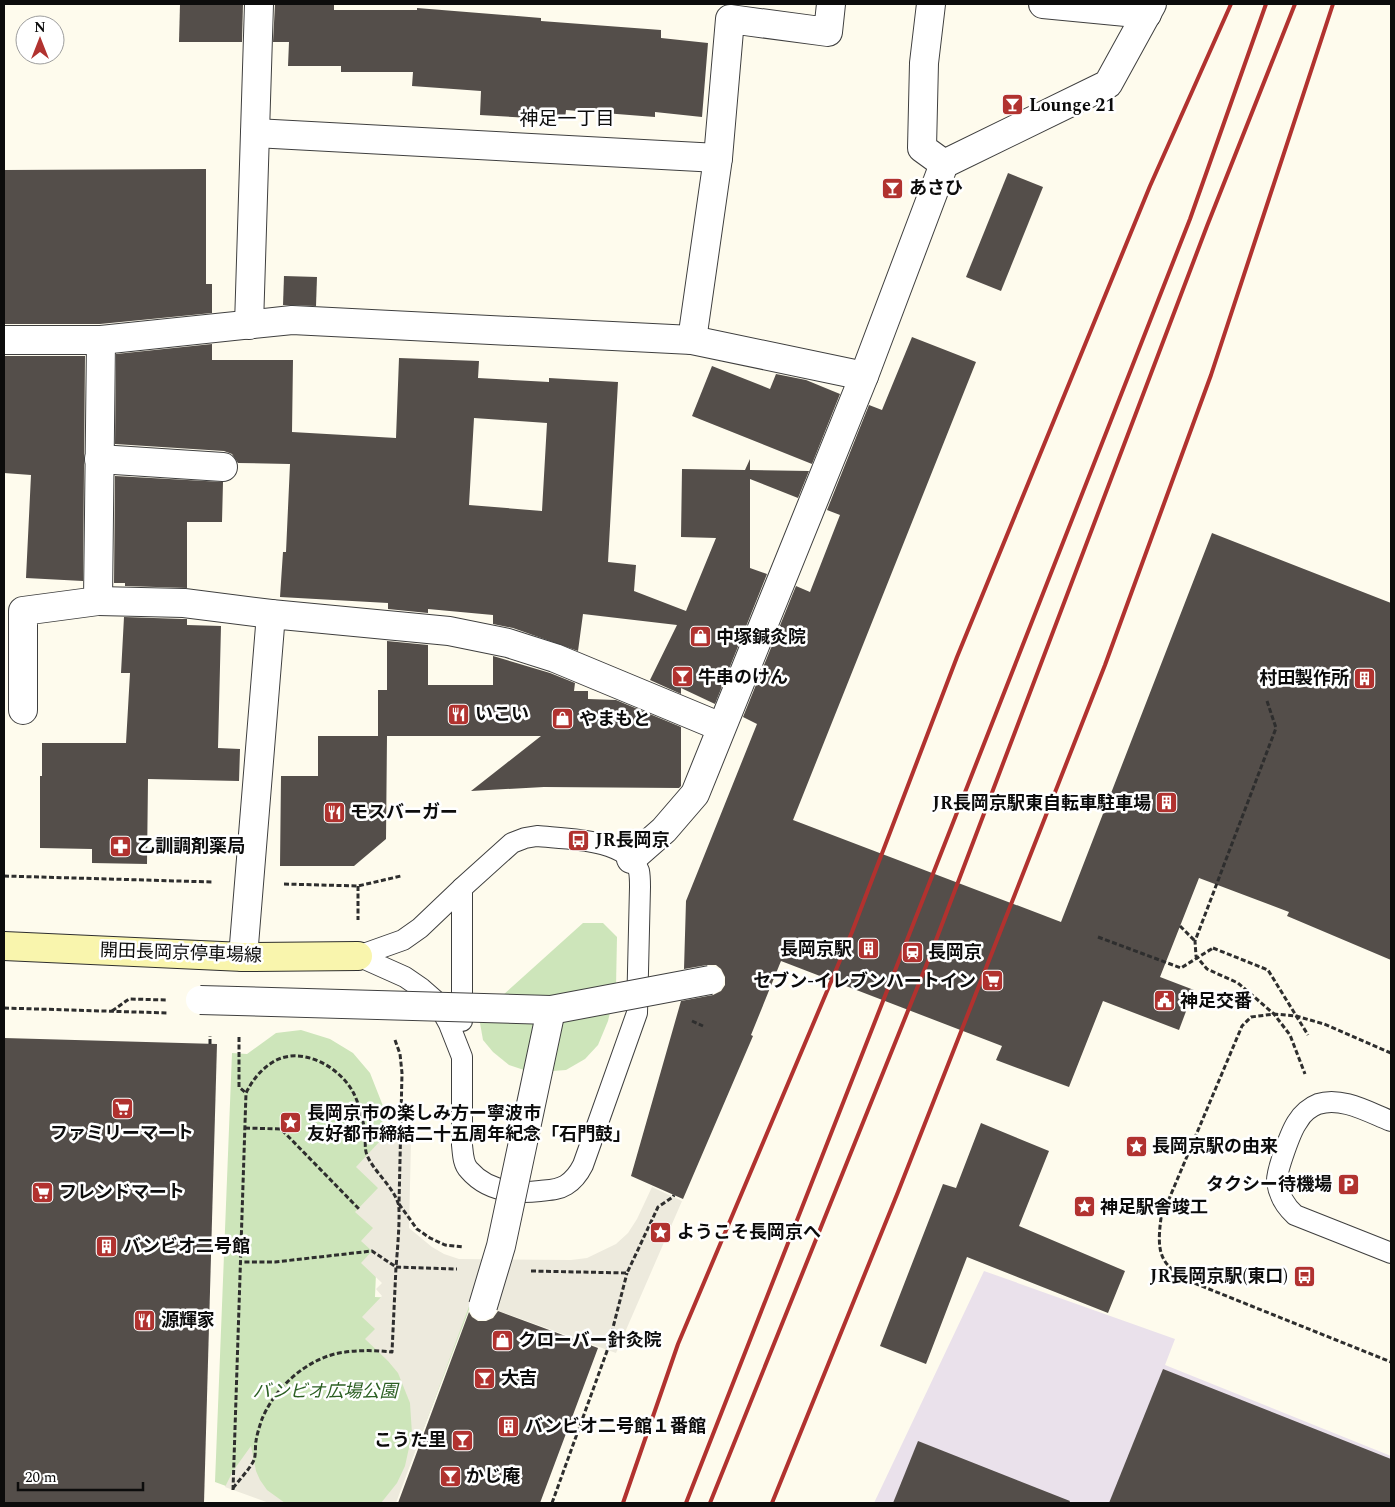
<svg xmlns="http://www.w3.org/2000/svg" width="1395" height="1507" font-family="Spectral,'Noto Sans JP',serif">
<rect width="100%" height="100%" fill="#fefbed"/>
<path fill="#eae1eb" d="M984 1271 1175 1339 1165 1365 1391 1456V1503H874Z"/>
<g fill="#cde5ba">
<path d="M583 923H603L617 937 616 987 608 1021 598 1045 585 1059 566 1070 553 1071 524 1070 509 1065 493 1052 483 1040 480 1023 482 1014Z"/>
<path d="M301 1030 330 1039 353 1053 370 1073 383 1106 375 1297 472 1302 395 1503H272L215 1482 232 1053 247 1054 276 1033Z"/>
</g>
<g fill="#edeadd">
<path d="M380 1141 411 1142 409 1228 432 1247 444 1254 459 1259 571 1260 587 1258 616 1244 628 1233 637 1219 652 1187 682 1201 616 1353 471 1301 396 1503H381L397 1483 405 1466 412 1434 410 1403 398 1373 388 1361 365 1339 375 1329 362 1317 382 1296 376 1289 382 1283 361 1263 372 1251 361 1241 373 1228 355 1212 378 1188 356 1167Z"/>
<path d="M251 1446 256 1471 260 1480 267 1490 285 1503H269L225 1487 233 1471Z"/>
</g>
<g fill="#544e4a" fill-rule="evenodd">
<path d="M180 4H243L242 42H179Z"/>
<path d="M275 4H334V10H417V8L541 18V21L661 30V38L708 43 702 117 655 112V117L566 110 565 120 480 115 481 91 412 86 413 72H341V66H288L289 42H273Z"/>
<path d="M206 169V284H212V313L100 324H4V170Z"/>
<path d="M1008 173 1043 187 1001 291 966 277Z"/>
<path d="M284 276 317 277 316 306 283 305Z"/>
<path d="M912 337 976 362 793 820 1061 922 1212 533 1391 603V960L1287 916 1289 912 1199 878 1160 977 1194 990 1179 1030 1103 1001 1069 1087 996 1060 1002 1046 781 961 751 1035 753 1036 683 1199 631 1176 681 1001 713 995 721 991 725 985V977L721 969 716 965H707L684 969 686 901 757 724 743 717 796 586 810 592 840 515 827 510 869 405 882 410Z"/>
<path d="M212 344V360H293L292 432 396 438 399 358 479 361 478 378 549 382V378L618 382 608 562 636 565 634 591 686 611 716 538 681 537 682 469 745 470 750 459V470L809 471 798 498 750 479V568L767 574 715 704 681 688V694L650 680 677 625 583 614 578 651 513 628 493 624V615L428 609V613L388 609V603L280 597 283 552H286L290 464 238 463 232 454 224 451 115 444 116 354ZM474 418 547 423 542 511 469 505Z"/>
<path d="M4 356H85L83 581 26 578 31 475 4 473Z"/>
<path d="M712 366 770 389 776 374 806 380 840 394 812 464 692 416Z"/>
<path d="M115 476 223 482 222 522H187V588L125 586V583H114Z"/>
<path d="M124 617 183 619H187V625L221 626 218 748 240 749 239 781 148 779 147 864 92 863V849L40 848V776H42V743H126L130 673H121Z"/>
<path d="M387 641 428 645V685H493V656L550 673 575 683 574 691H588V699L616 700 681 727V786L679 788 544 787 471 791 541 736H387L386 839 354 866H280L281 776H318V736H378V690H387Z"/>
<path d="M4 1038 217 1044 204 1503H4Z"/>
<path d="M981 1123 1049 1151 1019 1226 1125 1271 1108 1313 967 1257 926 1364 880 1346 943 1184 956 1188Z"/>
<path d="M498 1311 598 1348 540 1503H398L469 1312 472 1317 478 1321H486L493 1318Z"/>
<path d="M1163 1369 1391 1459V1503H1109Z"/>
<path d="M918 1441 1070 1501 1069 1503H893Z"/>
</g>
<g fill="none" stroke-linecap="round" stroke-linejoin="round">
<defs>
<g id="service">
<path d="M537 836C566 839 627 838 639 871 640 876 640 882 640 887L637 1013 583 1165C579 1173 574 1180 566 1185 558 1190 549 1190 540 1191 515 1194 487 1191 469 1170 463 1164 463 1154 462 1145V1057L449 1024 437 1002 421 988 405 977 358 956 403 940 420 928 462 888 512 843 525 838Z"/>
<path d="M462 888V1021"/>
<path d="M1391 1121C1370 1113 1342 1096 1318 1104 1310 1107 1302 1114 1298 1121 1291 1130 1276 1172 1277 1182 1279 1196 1285 1206 1295 1215L1391 1253"/>
</g>
<g id="minor">
<path d="M931 4 924 63 922 148 944 164"/>
<path d="M1043 4 1147 14"/>
<path d="M255 133 718 158"/>
<path d="M249 325 259 4"/>
<path d="M4 340H101L292 320 692 340 864 376"/>
<path d="M692 340 718 158 730 19 828 32 831 4"/>
<path d="M99 459 223 467"/>
<path d="M98 601 184 603 271 614"/>
<path d="M23 710V611L98 601 101 340"/>
<path d="M631 859 664 830 695 794 864 376 944 164 1108 84 1152 4"/>
<path d="M243 957 271 614 449 631 508 643 555 658 721 727"/>
</g>
<path id="secondary" d="M4 946 243 957 358 956"/>
</defs>
<use href="#service" stroke="#3f3f3f" stroke-width="22"/>
<use href="#minor" stroke="#3f3f3f" stroke-width="30"/>
<use href="#secondary" stroke="#2e2e2e" stroke-width="30"/>
<g stroke="#2e2e2e" stroke-width="3" stroke-dasharray="5 2.5" stroke-linecap="butt">
<path d="M1267 701 1276 728 1195 941 1196 956 1207 969 1238 983 1274 1014 1290 1035 1305 1074"/>
<path d="M4 876 213 882"/>
<path d="M284 884 358 886 401 876"/>
<path d="M358 886V920"/>
<path d="M1180 926 1195 941"/>
<path d="M1213 948 1268 970 1308 1035"/>
<path d="M4 1008 168 1013"/>
<path d="M112 1011 129 999 167 1000"/>
<path d="M692 1021 703 1026"/>
<path d="M239 1037V1087L246 1093"/>
<path d="M395 1040 400 1054 402 1073 399 1204 417 1229 430 1238 445 1245 463 1247"/>
<path d="M1391 1053 1324 1024 1296 1016 1274 1014 1251 1017 1242 1026 1161 1218C1156 1256 1161 1266 1194 1283L1391 1362"/>
<path d="M245 1128 281 1129 359 1209"/>
<path d="M531 1271 627 1273 658 1207 673 1197 674 1195"/>
<path d="M233 1488C240 1479 249 1470 254 1460 256 1455 255 1447 256 1441 257 1434 260 1425 262 1419 275 1388 305 1360 339 1353 356 1350 374 1350 392 1352L396 1267 372 1251 275 1262H240"/>
<path d="M233 1490 246 1093C252 1081 260 1070 273 1062 300 1045 339 1066 353 1092 359 1103 363 1120 365 1132 366 1139 364 1148 367 1155 374 1172 392 1185 398 1203 401 1210 397 1256 396 1267L457 1269"/>
<path d="M552 1503 607 1351 627 1273"/>
</g>
<use href="#service" stroke="#fff" stroke-width="20"/>
<use href="#minor" stroke="#fff" stroke-width="28"/>
<use href="#secondary" stroke="#f9f5ad" stroke-width="28"/>
<g stroke="#b1322f" stroke-width="4">
<path d="M623 1503 678 1344 852 932 957 657 1150 186 1231 4"/>
<path d="M686 1503 1190 219 1266 4"/>
<path d="M710 1503 930 956 1207 226 1295 4"/>
<path d="M772 1503 898 1192 1105 665 1211 375 1333 4"/>
</g>
<defs>
<g id="pedestrian-bridge">
<path d="M200 1000 551 1010 710 980"/>
<path d="M483 1306 501 1246 551 1010"/>
</g>
</defs>
<use href="#pedestrian-bridge" stroke="#3f3f3f" stroke-width="30" stroke-linecap="butt"/>
<g stroke="#2e2e2e" stroke-width="3" stroke-dasharray="5 2.5" stroke-linecap="butt">
<path d="M1098 937 1181 968 1213 948"/>
<path d="M210 1044V1036"/>
</g>
<use href="#pedestrian-bridge" stroke="#fff" stroke-width="28"/>
</g>
<defs>
<symbol id="bar-square" viewBox="-11 -11 22 22"><rect x="-9" y="-9" width="18" height="18" rx="4" fill="#b1322f" stroke="#fff"/><path d="M-6-5H6L.8 .8V4.5H3.5V6h-7V4.5H-.8V.8Z" fill="#fff"/></symbol>
<symbol id="shop-square" viewBox="-11 -11 22 22"><rect x="-9" y="-9" width="18" height="18" rx="4" fill="#b1322f" stroke="#fff"/><path d="M-5-2.5h2.3a2.7 3.5 0 0 1 5.4 0H5L5.5 6h-11ZM-1.5-2.5h3a1.5 2.3 0 0 0-3 0Z" fill="#fff"/></symbol>
<symbol id="building-square" viewBox="-11 -11 22 22"><rect x="-9" y="-9" width="18" height="18" rx="4" fill="#b1322f" stroke="#fff"/><path d="M-4-6H4V6H1V3H-1V6H-4ZM-2.5-4.3h1.7v1.8h-1.7ZM.8-4.3h1.7v1.8H.8ZM-2.5-1h1.7V.8h-1.7ZM.8-1h1.7V.8H.8Z" fill="#fff"/></symbol>
<symbol id="restaurant-square" viewBox="-11 -11 22 22"><rect x="-9" y="-9" width="18" height="18" rx="4" fill="#b1322f" stroke="#fff"/><path d="M-5-6h1v4h1v-4h1v4h1v-4h1v5L-1.5 .5V6h-2V.5L-5-1ZM5-6V6H3V1.5H1.5Q1.5-4 5-6Z" fill="#fff"/></symbol>
<symbol id="bus-square" viewBox="-11 -11 22 22"><rect x="-9" y="-9" width="18" height="18" rx="4" fill="#b1322f" stroke="#fff"/><path d="M-5-6H5V4H4V6H2V4H-2V6H-4V4H-5ZM-3.5-4V0h7V-4ZM-3.5 1.2v1.5H-2V1.2ZM2 1.2v1.5H3.5V1.2Z" fill="#fff"/></symbol>
<symbol id="pharmacy-square" viewBox="-11 -11 22 22"><rect x="-9" y="-9" width="18" height="18" rx="4" fill="#b1322f" stroke="#fff"/><path d="M-2-6h4v4h4v4h-4v4h-4v-4h-4v-4h4Z" fill="#fff"/></symbol>
<symbol id="station-square" viewBox="-11 -11 22 22"><rect x="-9" y="-9" width="18" height="18" rx="4" fill="#b1322f" stroke="#fff"/><path d="M-3-6H3Q5-6 5-4V2Q5 4 3 4L4.5 6H3L1.5 4h-3L-3 6H-4.5L-3 4Q-5 4-5 2V-4Q-5-6-3-6ZM-3.5-4v3h7v-3ZM-3.5 1v1.5H-2V1ZM2 1v1.5H3.5V1Z" fill="#fff"/></symbol>
<symbol id="supermarket-square" viewBox="-11 -11 22 22"><rect x="-9" y="-9" width="18" height="18" rx="4" fill="#b1322f" stroke="#fff"/><path d="M-6-5.5h2.5l.6 2H6L4.5 2H-2.5L-4.4-4H-6ZM-1.5 3.2a1.3 1.3 0 1 0 .1 0ZM3 3.2a1.3 1.3 0 1 0 .1 0Z" fill="#fff"/></symbol>
<symbol id="civic-square" viewBox="-11 -11 22 22"><rect x="-9" y="-9" width="18" height="18" rx="4" fill="#b1322f" stroke="#fff"/><path d="M-.6-6.5H3V-4.5H.6V-3L4-1V1h2V6H-6V1h2V-1L-.6-3ZM-1.2 2.5V6h2.4V2.5Z" fill="#fff"/></symbol>
<symbol id="sight-square" viewBox="-11 -11 22 22"><rect x="-9" y="-9" width="18" height="18" rx="4" fill="#b1322f" stroke="#fff"/><path d="M0-6L1.8-2.2L6-1.7L2.9 1.2L3.7 5.4L0 3.3L-3.7 5.4L-2.9 1.2L-6-1.7L-1.8-2.2Z" fill="#fff"/></symbol>
<symbol id="parking-square" viewBox="-11 -11 22 22"><rect x="-9" y="-9" width="18" height="18" rx="4" fill="#b1322f" stroke="#fff"/><path d="M-3.5-5.5H1a3.5 3.5 0 0 1 0 7H-1V5.5H-3.5ZM-1-3.4V-.6H.8a1.4 1.4 0 0 0 0-2.8Z" fill="#fff"/></symbol>
</defs>
<g fill-rule="evenodd">
<use href="#bar-square" x="1000" y="92" width="25" height="25"/>
<use href="#bar-square" x="880" y="176" width="25" height="25"/>
<use href="#shop-square" x="688" y="624" width="25" height="25"/>
<use href="#bar-square" x="670" y="664" width="25" height="25"/>
<use href="#building-square" x="1352" y="666" width="25" height="25"/>
<use href="#restaurant-square" x="446" y="702" width="25" height="25"/>
<use href="#shop-square" x="550" y="706" width="25" height="25"/>
<use href="#building-square" x="1154" y="790" width="25" height="25"/>
<use href="#restaurant-square" x="322" y="800" width="25" height="25"/>
<use href="#bus-square" x="566" y="828" width="25" height="25"/>
<use href="#pharmacy-square" x="108" y="834" width="25" height="25"/>
<use href="#building-square" x="856" y="936" width="25" height="25"/>
<use href="#station-square" x="900" y="940" width="25" height="25"/>
<use href="#supermarket-square" x="980" y="968" width="25" height="25"/>
<use href="#civic-square" x="1152" y="988" width="25" height="25"/>
<use href="#supermarket-square" x="110" y="1096" width="25" height="25"/>
<use href="#sight-square" x="278" y="1110" width="25" height="25"/>
<use href="#sight-square" x="1124" y="1134" width="25" height="25"/>
<use href="#parking-square" x="1336" y="1172" width="25" height="25"/>
<use href="#supermarket-square" x="30" y="1180" width="25" height="25"/>
<use href="#sight-square" x="1072" y="1194" width="25" height="25"/>
<use href="#sight-square" x="648" y="1220" width="25" height="25"/>
<use href="#building-square" x="94" y="1234" width="25" height="25"/>
<use href="#bus-square" x="1292" y="1264" width="25" height="25"/>
<use href="#restaurant-square" x="132" y="1308" width="25" height="25"/>
<use href="#shop-square" x="490" y="1328" width="25" height="25"/>
<use href="#bar-square" x="472" y="1366" width="25" height="25"/>
<use href="#building-square" x="496" y="1414" width="25" height="25"/>
<use href="#bar-square" x="450" y="1428" width="25" height="25"/>
<use href="#bar-square" x="438" y="1464" width="25" height="25"/>
</g>
<g text-anchor="middle" dominant-baseline="central" stroke-width="5" stroke-linejoin="round" paint-order="stroke">
<g font-size="18" font-weight="bold" fill="#0c0c0c" stroke="#fff" text-anchor="start">
<text x="1029" y="105">Lounge 21</text>
<text x="909" y="188">あさひ</text>
<text x="716" y="637">中塚鍼灸院</text>
<text x="698" y="677">牛串のけん</text>
<text x="1349" y="678" text-anchor="end">村田製作所</text>
<text x="475" y="714">いこい</text>
<text x="579" y="719">やまもと</text>
<text x="1151" y="803" text-anchor="end">JR長岡京駅東自転車駐車場</text>
<text x="350" y="812">モスバーガー</text>
<text x="595" y="840">JR長岡京</text>
<text x="137" y="846">乙訓調剤薬局</text>
<text x="852" y="949" text-anchor="end">長岡京駅</text>
<text x="928" y="952">長岡京</text>
<text x="976" y="981" text-anchor="end">セブン-イレブンハートイン</text>
<text x="1180" y="1001">神足交番</text>
<text x="307" y="1113">長岡京市の楽しみ方ー寧波市<tspan x="307" dy="21">友好都市締結二十五周年紀念「石門鼓」</tspan></text>
<text x="122" y="1133" text-anchor="middle">ファミリーマート</text>
<text x="1152" y="1146">長岡京駅の由来</text>
<text x="1332" y="1184" text-anchor="end">タクシー待機場</text>
<text x="59" y="1192">フレンドマート</text>
<text x="1100" y="1207">神足駅舎竣工</text>
<text x="677" y="1232">ようこそ長岡京へ</text>
<text x="123" y="1246">バンビオ二号館</text>
<text x="1288" y="1276" text-anchor="end">JR長岡京駅(東口)</text>
<text x="161" y="1320">源輝家</text>
<text x="518" y="1340">クローバー針灸院</text>
<text x="501" y="1378">大吉</text>
<text x="525" y="1426">バンビオ二号館１番館</text>
<text x="446" y="1440" text-anchor="end">こうた里</text>
<text x="466" y="1476">かじ庵</text>
</g>
<g font-size="18" fill="#0c0c0c" stroke="#fff">
<text transform="translate(181 953) rotate(2)">開田長岡京停車場線</text>
</g>
<g font-size="18" font-style="italic" fill="#2b5f22" stroke="#fff">
<text x="325" y="1391">バンビオ広場公園</text>
</g>
<g font-size="19" fill="#0c0c0c" stroke="#fff">
<text x="567" y="119">神足一丁目</text>
</g>
</g>
<rect width="1395" height="1507" fill="none" stroke="#0c0c0c" stroke-width="10"/>
<g transform="translate(40 40)"><circle r="24" fill="#ffffff" stroke="#9e9e9e"/>
<path d="M0-4L9 19L0 12L-9 19Z" fill="#b1322f"/>
<text y="-8" font-size="14" font-weight="bold" text-anchor="middle" fill="#0c0c0c">N</text>
</g>
<path d="M18 1482v8h125v-8" fill="none" stroke="#0c0c0c" stroke-width="2.5"/>
<text x="25" y="1482" font-size="15" fill="#0c0c0c" stroke="#ffffff" stroke-width="4" paint-order="stroke">20 m</text>
</svg>
